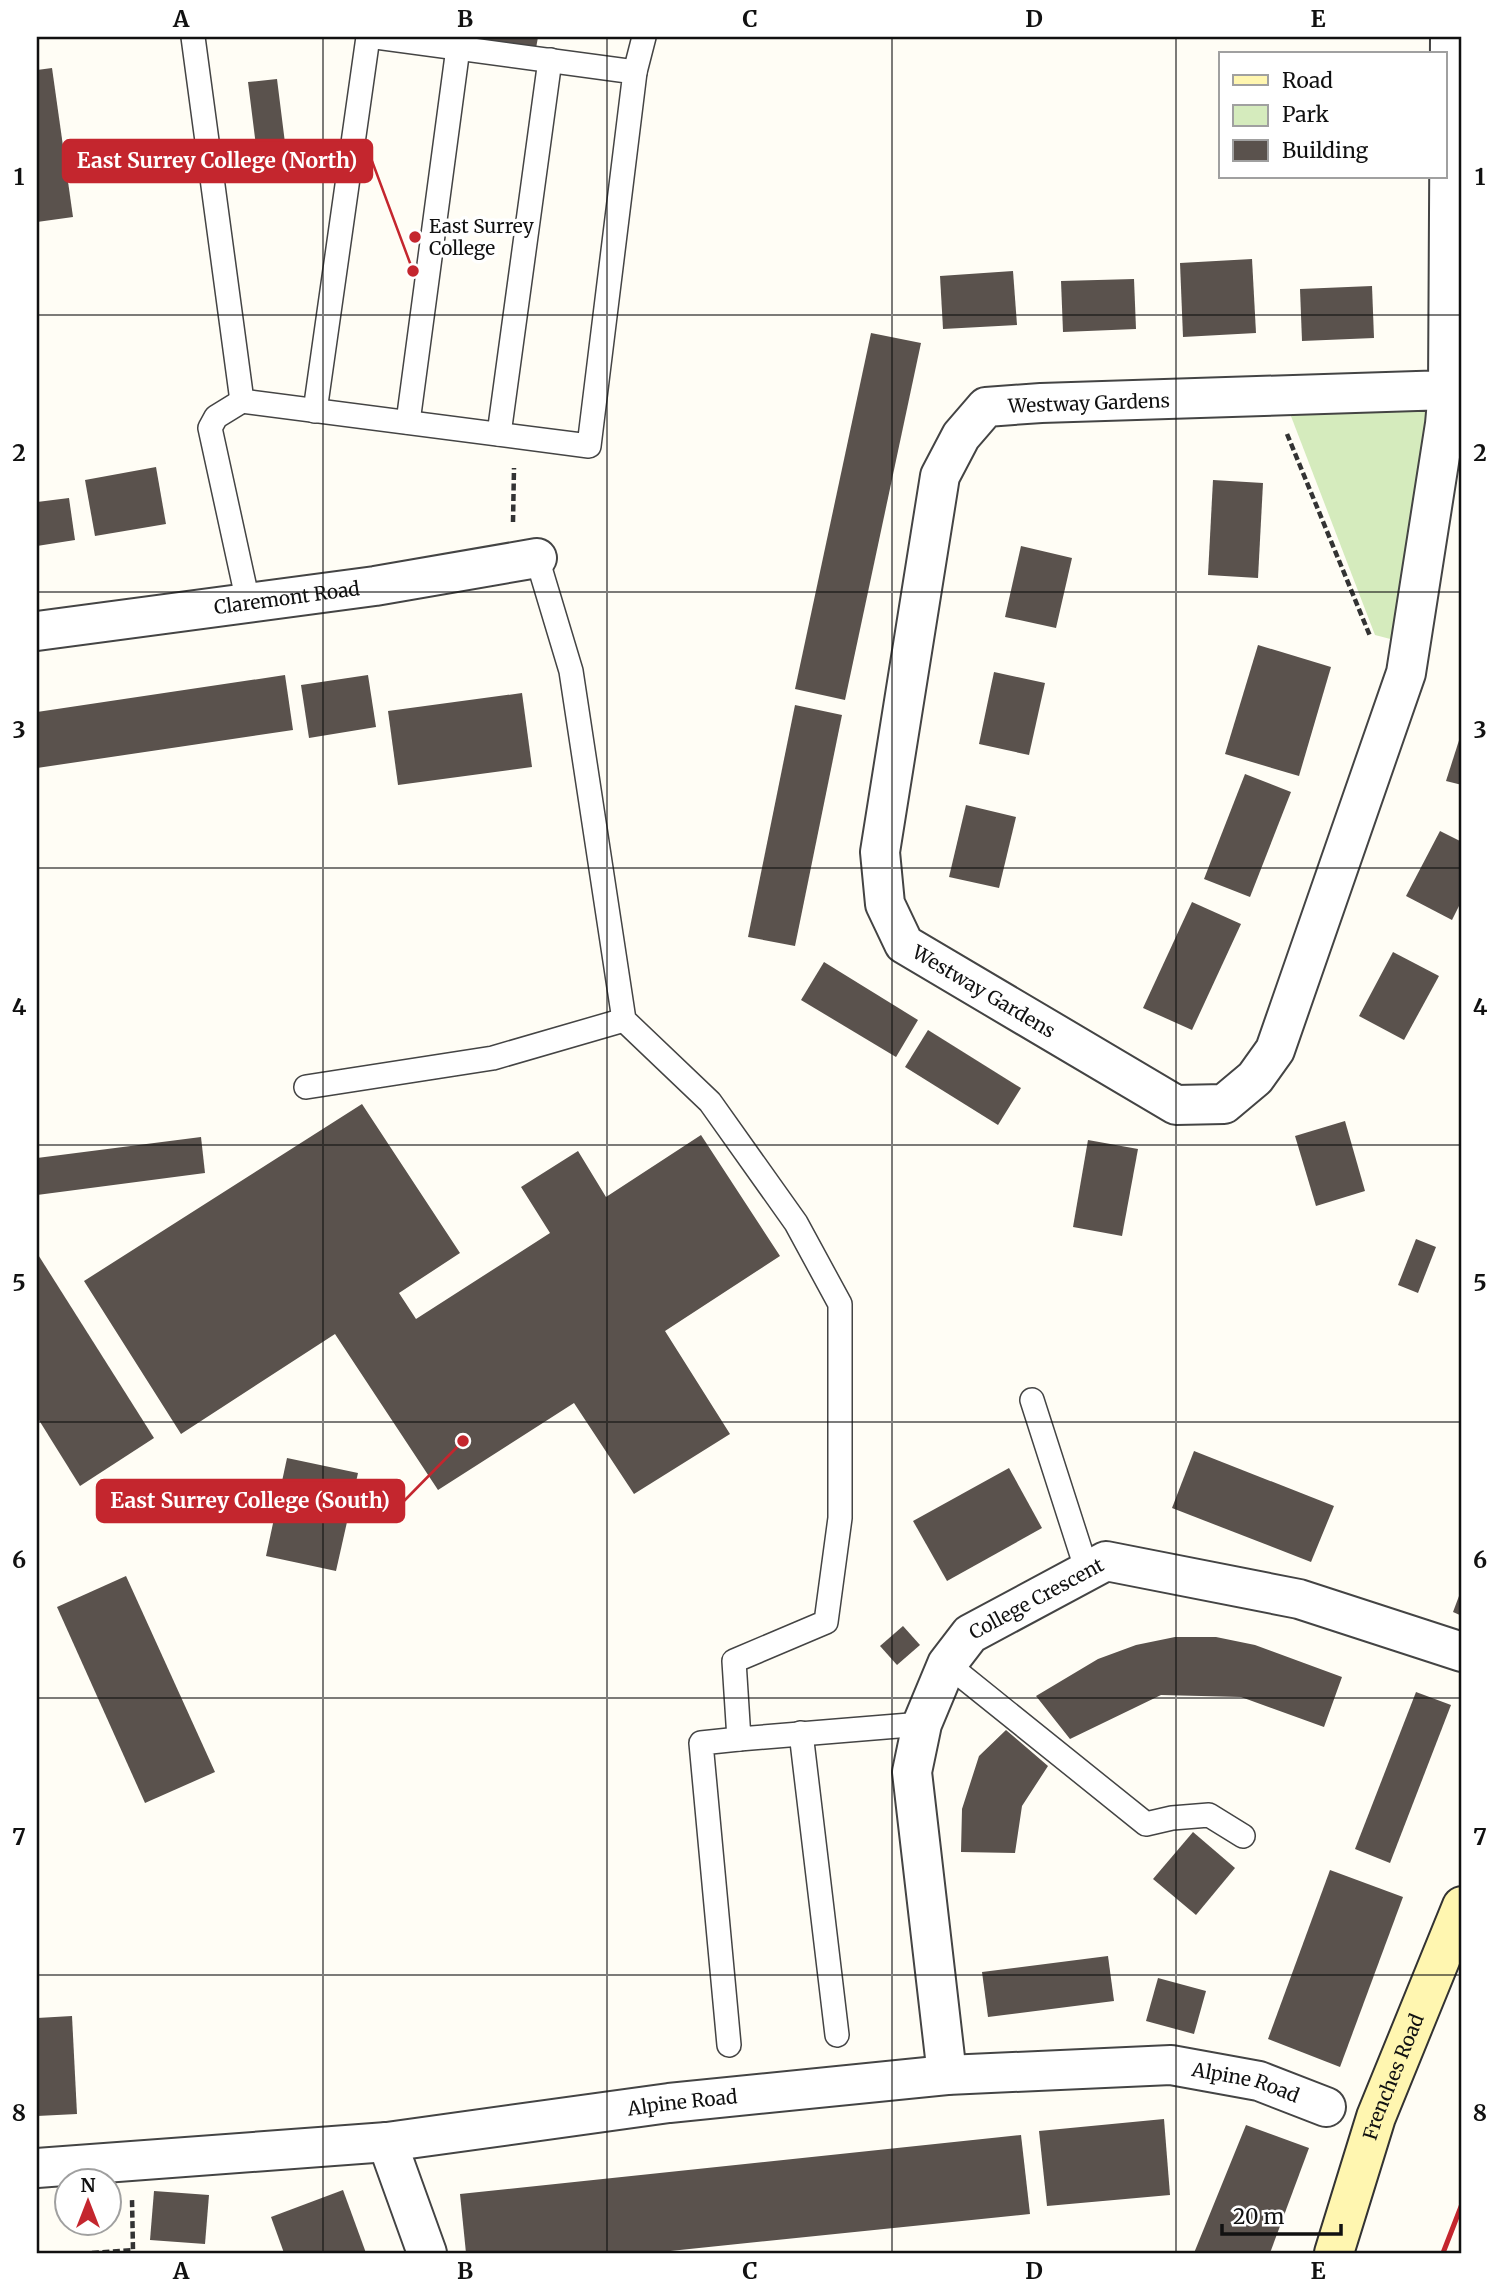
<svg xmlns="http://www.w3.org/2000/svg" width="1499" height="2290" font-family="Merriweather,serif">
<rect width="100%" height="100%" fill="#fffdf5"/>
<path fill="#d5ebbd" d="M1289 411H1427L1398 641 1375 635Z"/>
<g fill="#5a524d">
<path d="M428 37H538L535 54Z"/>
<path d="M52 68 73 217 37 222V70Z"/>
<path d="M277 79 288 167 259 170 248 82Z"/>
<path d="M1252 259 1256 333 1183 337 1180 263Z"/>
<path d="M1013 271 1017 325 943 329 940 276Z"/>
<path d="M1134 279 1136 329 1063 332 1061 281Z"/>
<path d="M1372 286 1374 338 1302 341 1300 289Z"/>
<path d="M871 333 921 343 845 700 795 689Z"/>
<path d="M156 467 166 524 95 536 85 480Z"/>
<path d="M1213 480 1263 483 1258 578 1208 575Z"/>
<path d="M69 498 75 540 37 546V502Z"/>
<path d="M1021 546 1072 558 1056 628 1005 617Z"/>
<path d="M1258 645 1331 667 1299 776 1225 754Z"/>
<path d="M994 672 1045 683 1029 755 979 744Z"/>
<path d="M285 675 293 730 37 768V712Z"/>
<path d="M368 675 376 727 309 738 301 685Z"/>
<path d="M522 693 532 767 398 785 388 711Z"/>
<path d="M795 705 842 715 795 946 748 937Z"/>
<path d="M1462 731V785L1446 781Z"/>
<path d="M1245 774 1291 792 1250 897 1204 879Z"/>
<path d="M966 805 1016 817 999 888 949 877Z"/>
<path d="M1440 831 1462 842V900L1452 920 1406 896Z"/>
<path d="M1192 902 1241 924 1192 1030 1143 1008Z"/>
<path d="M1393 952 1439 976 1404 1040 1359 1016Z"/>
<path d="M824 962 918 1020 896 1057 801 1000Z"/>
<path d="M928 1030 1021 1088 998 1125 905 1067Z"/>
<path d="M362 1104 460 1253 399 1293 416 1319 550 1233 521 1187 578 1151 606 1197 701 1135 780 1256 665 1331 730 1434 634 1494 574 1403 438 1490 335 1334 181 1434 84 1281Z"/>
<path d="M1345 1121 1365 1191 1316 1206 1295 1136Z"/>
<path d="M201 1137 205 1173 37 1195V1158Z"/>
<path d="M1088 1140 1138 1149 1122 1236 1073 1227Z"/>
<path d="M1416 1239 1436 1247 1418 1293 1398 1285Z"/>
<path d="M37 1253 154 1438 80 1486 37 1417Z"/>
<path d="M1194 1451 1334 1506 1311 1562 1172 1508Z"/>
<path d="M287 1458 358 1473 336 1571 266 1556Z"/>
<path d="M1009 1468 1042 1528 947 1581 913 1521Z"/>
<path d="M126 1576 215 1772 145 1803 57 1607Z"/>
<path d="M1462 1588V1616L1453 1612Z"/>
<path d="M903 1626 920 1645 897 1665 880 1646Z"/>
<path d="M1175 1637H1216L1255 1645 1342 1677 1324 1727 1241 1697 1161 1695 1070 1739 1036 1696 1098 1659 1136 1645Z"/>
<path d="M1416 1692 1451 1705 1390 1863 1355 1849Z"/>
<path d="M1006 1730 1048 1766 1022 1806 1015 1853 961 1852 962 1809 979 1756Z"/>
<path d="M1193 1832 1235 1868 1196 1915 1153 1879Z"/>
<path d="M1330 1870 1403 1897 1340 2067 1268 2039Z"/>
<path d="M1108 1956 1114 2001 988 2017 982 1972Z"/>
<path d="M1158 1978 1206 1991 1194 2034 1146 2021Z"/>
<path d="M72 2016 77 2114 37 2116V2018Z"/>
<path d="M1164 2119 1170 2195 1047 2206 1039 2131Z"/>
<path d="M1246 2125 1309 2148 1270 2253H1194Z"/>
<path d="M1021 2135 1030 2214 651 2253H466L460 2194Z"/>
<path d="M343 2190 366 2253H284L271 2217Z"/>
<path d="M154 2191 209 2195 205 2244 150 2240Z"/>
</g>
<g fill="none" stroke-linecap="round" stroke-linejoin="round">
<defs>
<g id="lane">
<path d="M193 37 242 401 589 446 635 72 376 37"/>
<path d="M635 72 644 37"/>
<path d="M242 401 216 417 210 428 248 602"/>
<path d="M315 411 368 37"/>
<path d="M408 422 458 48"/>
<path d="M499 434 550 60"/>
<path d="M537 558 571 671 624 1020 710 1102 796 1223 840 1304V1518L826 1622 734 1661 739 1739 922 1724"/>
<path d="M306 1087 493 1058 624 1020"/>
<path d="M1032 1400 1087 1571"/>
<path d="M947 1664 1146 1824 1172 1818 1209 1815 1243 1836"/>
<path d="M801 1733 837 2035"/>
<path d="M729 2045 701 1743 739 1739"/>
</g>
<g id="street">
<path id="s1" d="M1448 390 1041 403 986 407 961 436 940 476 880 852 885 904 904 944 1176 1105 1224 1104 1255 1078 1275 1050 1406 673 1445 424 1448 390 1450 37"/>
<path id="s2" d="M37 631 375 586 537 558"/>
<path id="s3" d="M947 2075 912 1772 922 1724 947 1664 970 1634 1106 1561 1299 1599 1462 1652"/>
<path d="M387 2142 427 2253"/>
<path id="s4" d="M37 2168 387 2142 669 2103 947 2075 1171 2065 1259 2081 1326 2107"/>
</g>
<g id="secondary">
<path id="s5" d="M1334 2253 1376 2117 1462 1906"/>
</g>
</defs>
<use href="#lane" stroke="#444" stroke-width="26"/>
<use href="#street" stroke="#444" stroke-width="42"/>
<use href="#secondary" stroke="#333" stroke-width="42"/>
<g stroke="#333" stroke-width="4.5" stroke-dasharray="7 3.5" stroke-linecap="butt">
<path d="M1287 434 1370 636"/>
<path d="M513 522 514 468"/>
<path d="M92 2253 133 2250 132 2199"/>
</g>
<use href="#lane" stroke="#fff" stroke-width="23"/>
<use href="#street" stroke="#fff" stroke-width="38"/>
<use href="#secondary" stroke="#fff6b0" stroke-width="38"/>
<path stroke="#c4262e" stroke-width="5" d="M1443 2253 1462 2204"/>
</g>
<path fill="none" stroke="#111" stroke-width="2" stroke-opacity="0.55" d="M323 37V2253M607 37V2253M892 37V2253M1176 37V2253M37 315H1462M37 592H1462M37 868H1462M37 1145H1462M37 1422H1462M37 1698H1462M37 1975H1462"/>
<circle fill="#c4262e" stroke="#fff" stroke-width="2.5" cx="415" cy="237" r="7"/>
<g text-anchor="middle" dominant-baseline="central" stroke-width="7" stroke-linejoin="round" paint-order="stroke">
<g font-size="19" fill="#111" stroke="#fff" text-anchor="start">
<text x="429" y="226">East Surrey<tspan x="429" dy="22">College</tspan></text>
</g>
<g font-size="19" fill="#111" stroke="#fff">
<text transform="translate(1089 403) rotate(-2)">Westway Gardens</text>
<text stroke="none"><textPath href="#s2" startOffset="252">Claremont Road</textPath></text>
<text stroke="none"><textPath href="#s1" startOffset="1116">Westway Gardens</textPath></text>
<text stroke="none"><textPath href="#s3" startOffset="532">College Crescent</textPath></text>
<text stroke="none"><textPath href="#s5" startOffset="186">Frenches Road</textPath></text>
<text stroke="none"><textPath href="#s4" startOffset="1216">Alpine Road</textPath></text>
<text stroke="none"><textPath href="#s4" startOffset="649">Alpine Road</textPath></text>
</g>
</g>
<path fill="none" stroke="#c4262e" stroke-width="2.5" d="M413 271L372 161M463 1441L404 1501"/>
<g fill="#c4262e" stroke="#fff" stroke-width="2.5">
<circle cx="413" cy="271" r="7"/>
<circle cx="463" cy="1441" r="7"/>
</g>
<g fill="#c4262e" stroke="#c4262e" stroke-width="2.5">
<rect x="63" y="140" width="309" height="42" rx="7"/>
<rect x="97" y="1480" width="307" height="42" rx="7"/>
</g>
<g font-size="21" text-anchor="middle" font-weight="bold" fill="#fff">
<text x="217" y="168">East Surrey College (North)</text>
<text x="250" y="1508">East Surrey College (South)</text>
</g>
<rect width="1499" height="2290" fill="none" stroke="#ffffff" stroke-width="77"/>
<rect x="1219" y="52" width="228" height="126" fill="#ffffff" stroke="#a0a0a0" stroke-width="2"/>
<rect x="1233" y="75" width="35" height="10" fill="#fff6b0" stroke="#a0a0a0" stroke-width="2"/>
<text x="1282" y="88" font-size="21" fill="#111111">Road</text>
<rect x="1233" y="105" width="35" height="21" fill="#d5ebbd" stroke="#a0a0a0" stroke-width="2"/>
<text x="1282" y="122" font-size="21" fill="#111111">Park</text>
<rect x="1233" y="140" width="35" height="21" fill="#5a524d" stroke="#a0a0a0" stroke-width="2"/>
<text x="1282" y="158" font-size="21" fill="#111111">Building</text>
<g transform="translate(88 2202)"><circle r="33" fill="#ffffff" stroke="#a0a0a0" stroke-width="2"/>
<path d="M0-5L12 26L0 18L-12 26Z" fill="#c4262e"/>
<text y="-10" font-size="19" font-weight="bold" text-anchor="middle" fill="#111111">N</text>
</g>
<path d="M1222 2224v10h119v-10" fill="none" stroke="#111111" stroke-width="3.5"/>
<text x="1233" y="2224" font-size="21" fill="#111111" stroke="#ffffff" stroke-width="5" paint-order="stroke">20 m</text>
<rect x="38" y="38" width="1422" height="2214" fill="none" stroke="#111" stroke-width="2.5"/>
<g font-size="23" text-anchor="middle" font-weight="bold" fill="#111">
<text x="181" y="27">A</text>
<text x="465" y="27">B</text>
<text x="750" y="27">C</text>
<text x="1034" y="27">D</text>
<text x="1318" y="27">E</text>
<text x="19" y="185">1</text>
<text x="1480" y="185">1</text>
<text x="19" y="461">2</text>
<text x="1480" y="461">2</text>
<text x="19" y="738">3</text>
<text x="1480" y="738">3</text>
<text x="19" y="1015">4</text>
<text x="1480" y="1015">4</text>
<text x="19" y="1291">5</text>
<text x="1480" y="1291">5</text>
<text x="19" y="1568">6</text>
<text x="1480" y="1568">6</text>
<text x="19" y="1845">7</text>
<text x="1480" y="1845">7</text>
<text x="19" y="2121">8</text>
<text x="1480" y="2121">8</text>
<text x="181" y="2279">A</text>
<text x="465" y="2279">B</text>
<text x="750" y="2279">C</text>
<text x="1034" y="2279">D</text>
<text x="1318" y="2279">E</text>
</g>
</svg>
